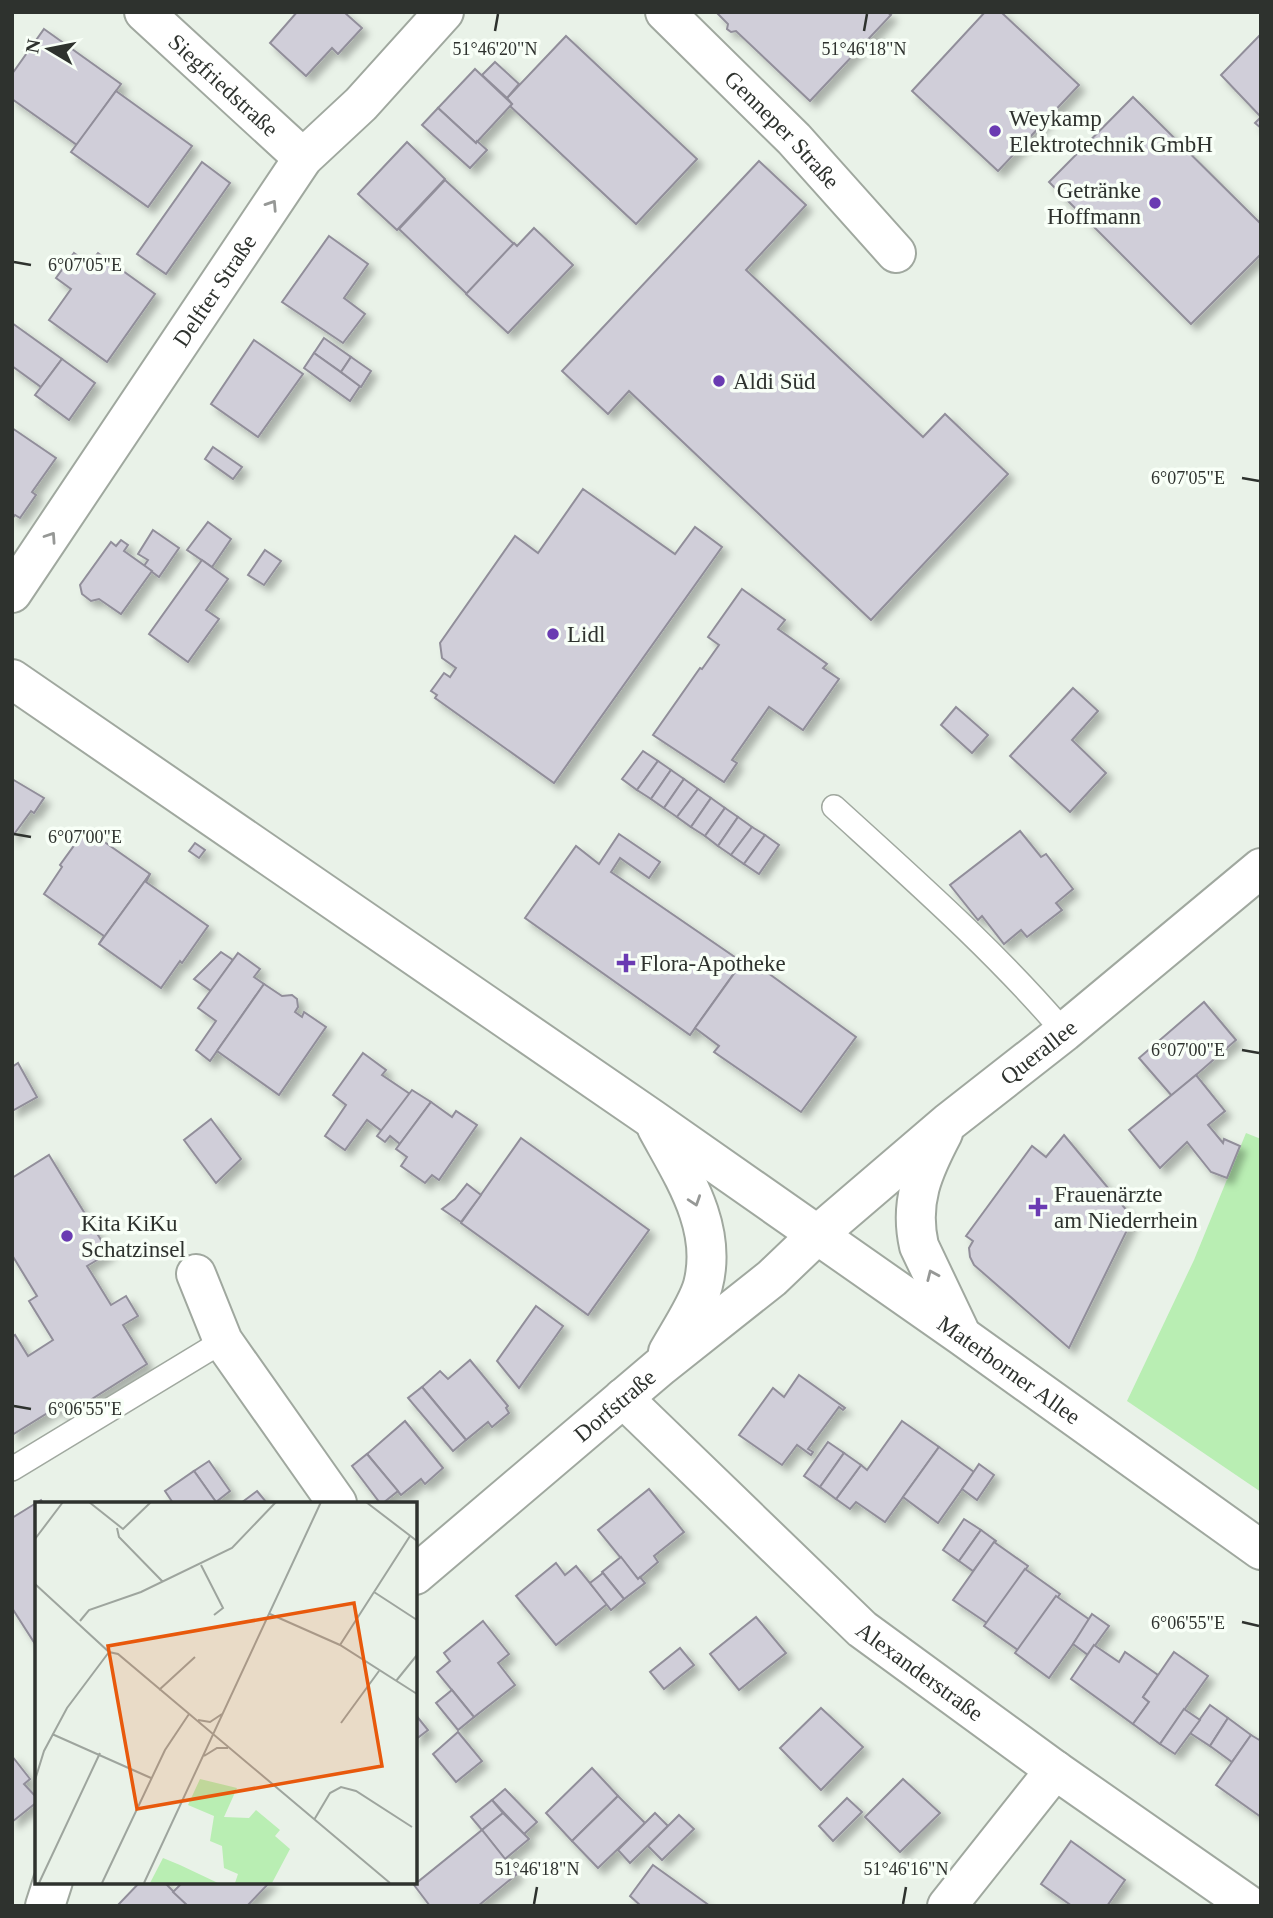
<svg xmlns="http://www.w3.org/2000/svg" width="1273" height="1918" font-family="Georgia,serif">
<defs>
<filter id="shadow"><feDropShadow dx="6" dy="6" stdDeviation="3.5" flood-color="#0004"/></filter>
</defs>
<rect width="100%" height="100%" fill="#e9f2e8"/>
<path fill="#b9eeb3" d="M1246 1133 1261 1139V1492L1127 1401 1194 1260Z"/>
<g fill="#d0ced9" stroke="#918e9a" stroke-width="2" filter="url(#shadow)">
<path d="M297 12H344L362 28 338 54 332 48 306 76 270 43Z"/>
<path d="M716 12H887L891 15 810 101 736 31 731 32 727 29 728 24Z"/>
<path d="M985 12H1001L1079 85 998 171 912 91Z"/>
<path d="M44 29 121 84 77 145 12 99V74Z"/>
<path d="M1261 34V128L1255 123 1261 117 1221 75Z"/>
<path d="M566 36 697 159 636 224 510 106 512 104 507 98Z"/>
<path d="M495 62 519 84 507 98 482 75Z"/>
<path d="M475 69 512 104 476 143 438 108Z"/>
<path d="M116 91 192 146 148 207 71 152Z"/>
<path d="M1133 97 1261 224V254L1191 324 1049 182Z"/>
<path d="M438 108 476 143 477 141 487 150 470 168 422 125Z"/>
<path d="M407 142 445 179 397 230 358 194Z"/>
<path d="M759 161 806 205 746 270 923 437 945 414 1008 474 871 620 629 391 608 414 562 371Z"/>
<path d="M202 162 230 183 166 274 137 254Z"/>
<path d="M445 180 514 244 467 294 399 229Z"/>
<path d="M534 228 573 265 508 333 466 294 514 243 517 246Z"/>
<path d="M329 236 368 264 344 298 365 314 343 343 282 302Z"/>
<path d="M74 253 89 264 98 253 155 294 107 362 49 320 71 289 56 278Z"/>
<path d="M12 323 62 359 41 387 12 366Z"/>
<path d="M324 338 351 357 341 372 314 353Z"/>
<path d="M254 340 303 374 258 437 211 404Z"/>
<path d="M314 353 360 386 350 401 304 368Z"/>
<path d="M351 357 371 371 361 387 341 372Z"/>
<path d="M62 359 95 383 69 420 35 395Z"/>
<path d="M12 428 56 458 32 492 36 495 20 518 15 515 12 519Z"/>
<path d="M213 447 242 467 233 479 205 459Z"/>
<path d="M583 489 675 554 695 527 722 547 554 783 435 698 437 695 431 691 444 673 450 677 456 668 442 658 440 643 515 536 538 553Z"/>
<path d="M208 522 231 539 212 567 187 550Z"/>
<path d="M153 530 179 548 159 577 144 566 148 560 138 554Z"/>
<path d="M121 540 128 545 124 551 152 571 121 614 99 599 91 601 82 594 80 585 111 542 116 546Z"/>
<path d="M265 550 281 561 264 585 248 575Z"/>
<path d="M202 560 228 579 206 610 219 619 188 662 149 634Z"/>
<path d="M742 589 785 620 778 629 827 664 823 668 839 679 803 730 769 707 732 760 737 763 724 782 653 735 700 668 702 669 719 645 708 637Z"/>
<path d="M1073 688 1098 711 1072 740 1106 773 1070 812 1010 756Z"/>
<path d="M956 707 988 735 972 753 941 725Z"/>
<path d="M643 751 658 761 637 790 622 779Z"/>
<path d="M658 761 671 770 651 799 637 790Z"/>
<path d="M671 770 684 779 664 808 651 799Z"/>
<path d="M12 779 44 798 34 813 31 811 12 837Z"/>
<path d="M684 779 698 789 677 817 664 808Z"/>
<path d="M698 789 711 798 691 827 677 817Z"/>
<path d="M711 798 725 808 705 836 691 827Z"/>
<path d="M725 808 738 817 718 846 705 836Z"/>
<path d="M738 817 752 827 731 855 718 846Z"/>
<path d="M752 827 765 835 744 864 731 855Z"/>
<path d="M86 829 150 874 99 944 104 936 44 894 62 867 60 865Z"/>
<path d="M1020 831 1041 857 1046 854 1073 889 1056 903 1062 910 1027 937 1021 930 1004 944 982 916 978 920 950 885Z"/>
<path d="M619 834 660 862 649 878 620 858 611 872 742 962 690 1035 525 918 576 846 599 864Z"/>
<path d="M765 835 779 845 759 874 744 864Z"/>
<path d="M195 843 205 850 199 858 189 851Z"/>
<path d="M150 874 146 882 208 926 182 963 180 961 161 988 99 944Z"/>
<path d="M221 952 233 960 211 991 194 979Z"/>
<path d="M238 953 260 969 254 977 264 984 210 1061 196 1050 216 1021 198 1008Z"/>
<path d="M746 957 856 1037 801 1112 714 1052 719 1046 695 1028Z"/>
<path d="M264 984 282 996 292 995 297 999 298 1007 295 1012 302 1017 304 1012 326 1027 279 1095 217 1051Z"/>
<path d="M1204 1002 1236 1040 1172 1096 1139 1058Z"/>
<path d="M363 1053 386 1070 382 1075 410 1094 382 1131 367 1120 345 1150 325 1136 346 1105 333 1095Z"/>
<path d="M18 1063 37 1097 12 1111V1067Z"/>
<path d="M1196 1075 1225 1111 1208 1125 1223 1143 1224 1139 1240 1146 1227 1178 1211 1172 1187 1142 1160 1168 1129 1130Z"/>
<path d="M412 1090 431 1102 400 1144 390 1136 385 1142 377 1136Z"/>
<path d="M431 1102 452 1117 456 1111 477 1125 439 1180 432 1175 425 1183 401 1166 407 1157 396 1149Z"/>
<path d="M211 1119 241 1159 216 1183 184 1140Z"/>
<path d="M1064 1135 1133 1218 1069 1348 974 1265 970 1257 969 1248 973 1241 966 1236 1032 1146 1046 1157Z"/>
<path d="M521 1138 649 1230 588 1315 461 1223Z"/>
<path d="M49 1155 109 1253 87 1266 111 1305 126 1296 138 1316 123 1325 147 1364 65 1416 59 1406 12 1435V1337L15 1335 28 1356 53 1340 29 1301 37 1296 12 1255V1178Z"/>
<path d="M467 1184 481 1195 461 1222 442 1209 455 1199Z"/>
<path d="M536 1306 563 1326 519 1388 497 1361Z"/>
<path d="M470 1360 508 1406 506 1408 509 1413 492 1427 488 1422 466 1440 422 1387 440 1371 448 1379Z"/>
<path d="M799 1375 845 1408 843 1410 839 1407 808 1449 813 1452 811 1455 797 1445 782 1465 739 1435 773 1388 784 1397Z"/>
<path d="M422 1387 466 1440 453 1451 408 1398Z"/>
<path d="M405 1421 443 1468 425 1484 421 1479 401 1495 367 1454Z"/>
<path d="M902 1421 939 1447 885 1522 856 1502 850 1509 836 1499 861 1465 867 1470Z"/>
<path d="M828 1442 844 1453 820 1487 804 1476Z"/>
<path d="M939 1447 974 1472 938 1523 903 1497Z"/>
<path d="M844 1453 861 1465 836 1499 820 1487Z"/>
<path d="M367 1454 398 1491 383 1503H380L352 1466Z"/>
<path d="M209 1461 230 1491 216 1502 194 1471Z"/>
<path d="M979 1464 994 1475 977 1500 962 1489Z"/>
<path d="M194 1471 216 1502 173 1503 165 1491Z"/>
<path d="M649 1489 684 1532 654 1556 658 1562 638 1579 598 1530Z"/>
<path d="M257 1491 267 1503H241Z"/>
<path d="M41 1500 43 1503H37V1647L12 1608V1518Z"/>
<path d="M964 1519 981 1530 959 1561 943 1550Z"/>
<path d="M981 1530 996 1541 973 1571 959 1561Z"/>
<path d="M994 1542 1028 1566 987 1623 953 1600Z"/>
<path d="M621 1557 638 1579 640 1577 645 1583 624 1599 602 1572Z"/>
<path d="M556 1563 565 1575 576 1566 607 1604 556 1645 516 1596Z"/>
<path d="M1025 1569 1060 1594 1018 1650 984 1626Z"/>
<path d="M603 1573 624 1599 611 1610 590 1583Z"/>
<path d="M1056 1596 1090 1620 1049 1678 1015 1653Z"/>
<path d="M1092 1614 1109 1626 1088 1655 1073 1644Z"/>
<path d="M756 1617 786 1653 739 1690 710 1654Z"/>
<path d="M483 1621 509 1654 498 1663 515 1685 474 1717 437 1672 450 1661 444 1653Z"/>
<path d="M1094 1645 1119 1662 1125 1652 1158 1675 1143 1697 1149 1702 1133 1724 1071 1679Z"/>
<path d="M680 1648 694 1665 664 1689 650 1672Z"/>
<path d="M1174 1652 1208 1676 1160 1744 1133 1724 1149 1702 1143 1697Z"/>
<path d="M452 1690 474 1717 458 1730 436 1703Z"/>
<path d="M1210 1705 1228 1718 1210 1746 1190 1733Z"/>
<path d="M821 1708 863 1747 821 1790 780 1748Z"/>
<path d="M1184 1709 1200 1720 1175 1754 1160 1744Z"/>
<path d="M415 1714 428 1730 415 1740Z"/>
<path d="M1228 1718 1251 1735 1232 1762 1210 1746Z"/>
<path d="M458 1732 482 1761 456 1782 433 1754Z"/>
<path d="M1251 1735 1261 1741V1817L1216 1785Z"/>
<path d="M12 1756 30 1779 24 1784 37 1798V1802L12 1822Z"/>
<path d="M592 1768 618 1796 572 1841 546 1813Z"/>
<path d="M903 1779 940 1813 900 1852 865 1817Z"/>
<path d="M505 1789 537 1822 524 1834 492 1800Z"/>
<path d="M618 1796 645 1823 598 1868 572 1841Z"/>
<path d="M847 1798 862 1812 833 1841 819 1826Z"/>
<path d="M492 1800 503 1813 482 1830 471 1817Z"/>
<path d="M503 1813 529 1839 505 1859 482 1830Z"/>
<path d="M655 1813 668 1826 630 1863 618 1850Z"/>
<path d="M679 1815 694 1829 662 1860 648 1846Z"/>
<path d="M482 1830 517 1874 478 1906H430L414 1885Z"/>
<path d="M1071 1841 1125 1880 1107 1906H1072L1041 1884Z"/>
<path d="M653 1865 710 1906H641L630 1896Z"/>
<path d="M141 1881H163L188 1906H117Z"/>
<path d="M184 1881H271L247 1906H188L173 1892Z"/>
</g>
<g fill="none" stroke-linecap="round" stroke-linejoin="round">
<defs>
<g id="lane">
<path d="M834 807C913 879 995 951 1064 1032"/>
<path d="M12 1469 223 1341"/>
</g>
<g id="street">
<path id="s1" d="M144 12 303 158"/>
<path id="s2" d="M665 12 794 139 896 253"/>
<path id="s3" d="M12 593 303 158 361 104 444 12"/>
<path d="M196 1274 223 1341 337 1503"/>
<path id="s4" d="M623 1398 862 1629 1055 1770 1250 1906"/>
<path d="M947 1906 1055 1770"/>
</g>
<g id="secondary">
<path id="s5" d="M12 679 652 1119 962 1336 1261 1550"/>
<path d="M657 1128C683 1176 718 1227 703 1285 698 1304 678 1334 668 1352"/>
<path d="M943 1133C923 1171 909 1202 919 1246L959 1330"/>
<path id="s6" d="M415 1575 661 1366 772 1278 817 1235 949 1122 1064 1032 1261 868"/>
<path d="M45 1906 53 1881"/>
</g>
</defs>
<use href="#lane" stroke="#a0a89f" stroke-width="26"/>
<use href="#street" stroke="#a0a89f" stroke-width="42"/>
<use href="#secondary" stroke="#a0a89f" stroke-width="42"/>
<use href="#lane" stroke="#fff" stroke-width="23"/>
<use href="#street" stroke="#fff" stroke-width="38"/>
<use href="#secondary" stroke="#fff" stroke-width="38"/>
</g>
<defs><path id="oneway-chevron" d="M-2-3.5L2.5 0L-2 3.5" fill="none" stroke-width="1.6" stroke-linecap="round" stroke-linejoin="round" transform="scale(1.75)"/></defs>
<g stroke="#969896">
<use href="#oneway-chevron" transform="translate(272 205) rotate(-57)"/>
<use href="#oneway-chevron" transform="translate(51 537) rotate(-56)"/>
<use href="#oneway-chevron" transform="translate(695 1201) rotate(71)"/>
<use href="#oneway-chevron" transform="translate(932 1275) rotate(-114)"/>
</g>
<path fill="none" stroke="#2e322e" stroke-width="2.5" d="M495 31 498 14M864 31 867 14M14 262 31 265M1242 478 1259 481M14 834 31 837M1242 1050 1259 1053M14 1406 31 1409M1242 1622 1259 1626M534 1904 537 1887M903 1904 906 1887"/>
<g fill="#6a3bb2" stroke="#f8fff7" stroke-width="2.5">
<circle cx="995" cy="131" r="7"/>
<circle cx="1155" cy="203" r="7"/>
<circle cx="719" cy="381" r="7"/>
<circle cx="553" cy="634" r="7"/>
<path d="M622.5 952.5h7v7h7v7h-7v7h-7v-7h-7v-7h7z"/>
<path d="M1034.5 1196.5h7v7h7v7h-7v7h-7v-7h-7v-7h7z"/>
<circle cx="67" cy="1236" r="7"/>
</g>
<g text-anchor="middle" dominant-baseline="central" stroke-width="7" stroke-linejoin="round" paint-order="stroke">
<g font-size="23" fill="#2e322e" stroke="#f8fff7">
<text stroke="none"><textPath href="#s1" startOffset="108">Siegfriedstraße</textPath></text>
<text stroke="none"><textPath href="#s2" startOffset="166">Genneper Straße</textPath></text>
<text stroke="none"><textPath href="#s3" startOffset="364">Delfter Straße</textPath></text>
<text stroke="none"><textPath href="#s6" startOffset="814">Querallee</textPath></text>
<text stroke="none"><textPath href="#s5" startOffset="1213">Materborner Allee</textPath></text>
<text stroke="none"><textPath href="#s6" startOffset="262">Dorfstraße</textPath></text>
<text stroke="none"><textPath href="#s4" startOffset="404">Alexanderstraße</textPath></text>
</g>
<g font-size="23" fill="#2e322e" stroke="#f8fff7" text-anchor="start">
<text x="1009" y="118">Weykamp<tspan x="1009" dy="26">Elektrotechnik GmbH</tspan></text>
<text x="1141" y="190" text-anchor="end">Getränke<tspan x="1141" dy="26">Hoffmann</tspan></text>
<text x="733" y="381">Aldi Süd</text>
<text x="567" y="634">Lidl</text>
<text x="640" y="963">Flora-Apotheke</text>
<text x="1054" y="1194">Frauenärzte<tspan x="1054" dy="26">am Niederrhein</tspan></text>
<text x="81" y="1223">Kita KiKu<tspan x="81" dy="26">Schatzinsel</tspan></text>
</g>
</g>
<g transform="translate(35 1502)">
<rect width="382" height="382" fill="#e9f2e8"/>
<path d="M165 277 202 286 189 315 214 316 221 308 245 328 240 334 255 347 237 381H200L203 372 189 366 187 344 175 339 179 314 153 303ZM128 356 145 363 183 381H115Z" fill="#b9eeb3"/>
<path fill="none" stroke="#9ea59e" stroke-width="2" d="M54 0 88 27 116 0M331 0 382 39M82 26 84 35 128 80M0 37 28 0M166 63 188 106 179 113M0 82 74 150 83 152 355 381M339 90 382 118M235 112 305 143 382 192M45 119 54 108 106 90 197 46 241 0M305 143 375 34M361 179 382 153M124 188 160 155M163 218 175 220 187 212M306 221 344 169M17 232 116 276M169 254 182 246H193M0 278 9 249 32 206 74 150M279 318 295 291 306 285 321 289 377 325M4 381 65 251M67 381 130 248 154 212M109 381 286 0"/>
<path fill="#e8590c" fill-opacity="0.15" stroke="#e8590c" stroke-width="3.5" d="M319 101 347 264 102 307 73 144Z"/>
<rect width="382" height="382" fill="none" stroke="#2e322e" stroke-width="3.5"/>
</g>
<g font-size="18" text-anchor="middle" fill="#2e322e" stroke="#f8fff7" stroke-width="7" stroke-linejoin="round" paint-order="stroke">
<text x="495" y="55">51°46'20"N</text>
<text x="864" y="55">51°46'18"N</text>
<text x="85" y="271">6°07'05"E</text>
<text x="1188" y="484">6°07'05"E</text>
<text x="85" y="843">6°07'00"E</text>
<text x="1188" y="1056">6°07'00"E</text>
<text x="85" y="1415">6°06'55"E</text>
<text x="1188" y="1629">6°06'55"E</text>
<text x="537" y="1875">51°46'18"N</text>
<text x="906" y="1875">51°46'16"N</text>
</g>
<rect width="1273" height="1918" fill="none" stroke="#2e322e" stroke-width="28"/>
<g transform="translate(49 49) rotate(280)" stroke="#f8fff7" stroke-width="5" paint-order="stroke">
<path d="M0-5L12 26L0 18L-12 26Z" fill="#2e322e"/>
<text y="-10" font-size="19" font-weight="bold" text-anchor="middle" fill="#2e322e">N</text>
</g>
</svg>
